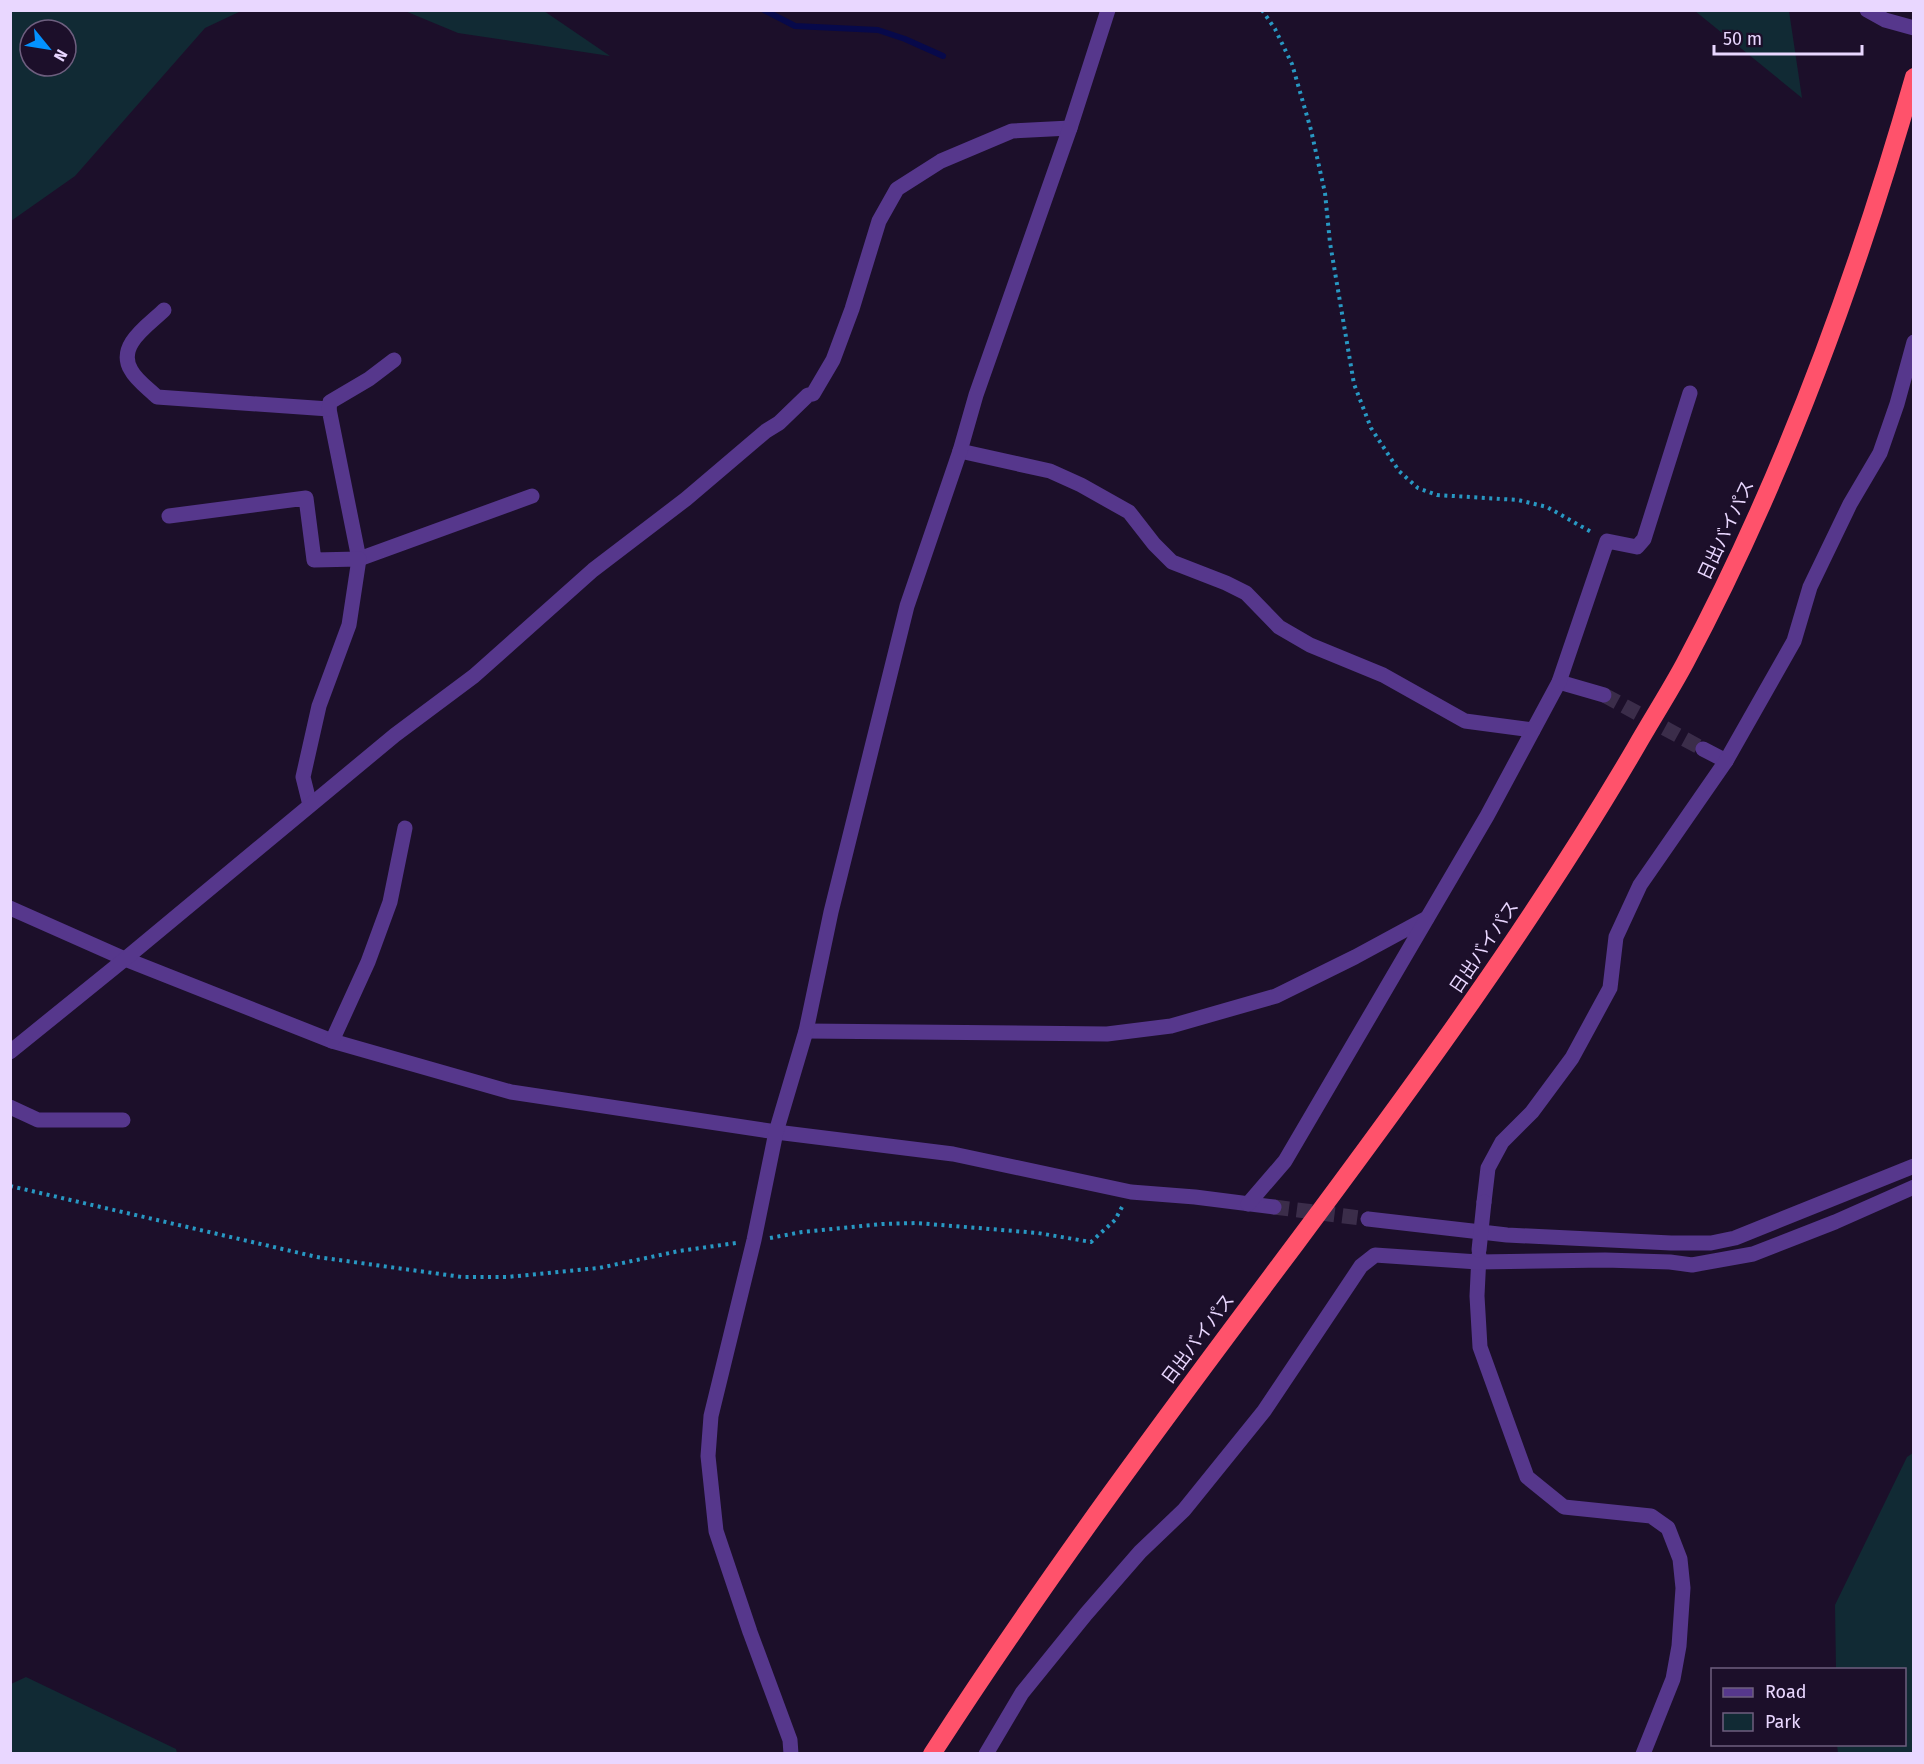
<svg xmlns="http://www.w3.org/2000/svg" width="1924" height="1764" font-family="'Fira Sans','Noto Sans JP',sans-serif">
<rect width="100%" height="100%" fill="#1c0f2a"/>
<g fill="#112a34" fill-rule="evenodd">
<path d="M11 10H241V11L205 28 75 176 11 221ZM30 30H66V66H30Z"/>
<path d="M405 11H544L610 56 458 33Z"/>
<path d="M1695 11H1789L1802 98Z"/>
<path d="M1913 1453V1753H1838L1837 1745 1904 1744V1670L1836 1669 1835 1605 1907 1457Z"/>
<path d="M26 1677 176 1749 177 1753H11V1684Z"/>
</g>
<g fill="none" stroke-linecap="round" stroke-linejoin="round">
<path stroke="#07094a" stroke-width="6" d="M764 10 795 26 878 30 905 39 943 56"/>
<g stroke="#3b2d4a" stroke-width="15" stroke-dasharray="15 8" stroke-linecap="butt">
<path d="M1604 695 1703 749"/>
<path d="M1274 1207 1368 1219"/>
</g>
<g stroke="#2898c3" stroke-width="4" stroke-dasharray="3 4.5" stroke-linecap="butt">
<path d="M1262 10 1275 29 1292 64 1311 130 1325 193 1330 243 1354 384 1371 428 1399 471 1418 488 1437 495 1518 500 1547 507 1593 533"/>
<path d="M10 1186 317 1257 462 1277H507L599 1268 679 1251 736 1243"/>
<path d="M770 1238 802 1232 882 1224 917 1223 1038 1233 1091 1242 1115 1220 1122 1207"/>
</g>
<g stroke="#56378c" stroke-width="15">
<path d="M1867 10 1885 20 1914 28"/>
<path d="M164 310C149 325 116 345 131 370 136 380 149 389 157 397L329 409 359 559 532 496"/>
<path d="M329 409 330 402 369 379 394 360"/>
<path d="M960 451 1050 471 1081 485 1129 512 1154 544 1172 562 1226 583 1246 593 1279 627 1310 645 1383 675 1465 721 1533 730"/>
<path d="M169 516 306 498 314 560 359 559 349 625 319 706 303 777 310 805"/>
<path d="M1559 682 1604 695"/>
<path d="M1703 749 1726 761"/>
<path d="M10 908 125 959 332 1041 511 1092 776 1132 953 1154 1131 1192 1195 1197 1274 1207"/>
<path d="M806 1031 1107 1034 1171 1026 1276 996 1355 957 1427 918"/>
<path d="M332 1041 368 962 390 902 405 828"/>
<path d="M10 1052 125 959 395 735 474 676 593 570 686 499 766 431 779 423 808 395 813 394 833 360 852 309 879 221 897 189 941 161 1012 131 1070 128"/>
<path d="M10 1107 38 1120H123"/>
<path d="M1484 1202 1488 1168 1502 1142 1532 1112 1572 1058 1610 988 1616 937 1640 885 1726 761 1794 641 1810 587 1850 504 1880 453 1897 404 1914 342"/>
<path d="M1248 1204 1285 1161 1487 816 1559 682 1607 541 1637 547 1644 539 1690 393"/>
<path d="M1368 1219 1507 1235 1671 1243H1711L1735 1238 1914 1166"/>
<path d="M1479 1255 1477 1296 1480 1347 1527 1477 1564 1507 1651 1516 1668 1528 1680 1559 1683 1588 1679 1646 1673 1679 1643 1754"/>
<path d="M986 1754 1022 1693 1086 1614 1140 1552 1184 1510 1264 1411 1361 1266 1375 1255 1478 1262 1605 1260 1670 1262 1692 1265 1753 1254 1835 1222 1914 1187"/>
</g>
<path stroke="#56378c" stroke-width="15" d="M791 1754 790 1740 750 1632 716 1531 708 1456 711 1416 754 1240 776 1132 806 1031 831 912 907 606 960 451 976 395 1070 128 1108 10"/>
<path stroke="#ff526b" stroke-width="18" d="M932 1754C1046 1577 1171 1410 1297 1242 1417 1081 1535 920 1636 747 1652 719 1670 691 1685 663 1783 479 1857 277 1914 77"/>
<path stroke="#56378c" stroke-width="15" d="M1479 1250 1484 1202"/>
</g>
<g text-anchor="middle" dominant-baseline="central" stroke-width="4.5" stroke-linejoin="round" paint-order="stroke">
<g font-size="18" fill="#e9d7ff" stroke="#1c0f2a">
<text transform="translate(1726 530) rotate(-65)">日出バイパス</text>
<text transform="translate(1484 947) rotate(-56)">日出バイパス</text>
<text transform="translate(1198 1339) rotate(-53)">日出バイパス</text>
</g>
</g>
<rect width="1924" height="1764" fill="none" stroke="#e9d7ff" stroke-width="24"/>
<rect x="1711" y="1668" width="195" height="78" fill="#1c0f2a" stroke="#6e5f7f" stroke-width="1.5"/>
<rect x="1723" y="1688" width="30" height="9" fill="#56378c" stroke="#6e5f7f" stroke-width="1.5"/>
<text x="1765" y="1698" font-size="18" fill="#e9d7ff">Road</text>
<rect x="1723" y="1713" width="30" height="18" fill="#112a34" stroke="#6e5f7f" stroke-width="1.5"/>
<text x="1765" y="1728" font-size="18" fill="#e9d7ff">Park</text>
<g transform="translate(48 48) rotate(120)"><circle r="28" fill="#1c0f2a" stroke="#6e5f7f" stroke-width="1.5"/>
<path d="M0-4.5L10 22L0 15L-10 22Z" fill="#0392ff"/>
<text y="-9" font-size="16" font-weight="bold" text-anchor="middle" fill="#e9d7ff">N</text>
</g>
<path d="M1714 45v9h148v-9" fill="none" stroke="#e9d7ff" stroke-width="3"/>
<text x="1723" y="45" font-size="18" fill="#e9d7ff" stroke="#1c0f2a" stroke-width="4.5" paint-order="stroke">50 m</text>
</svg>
